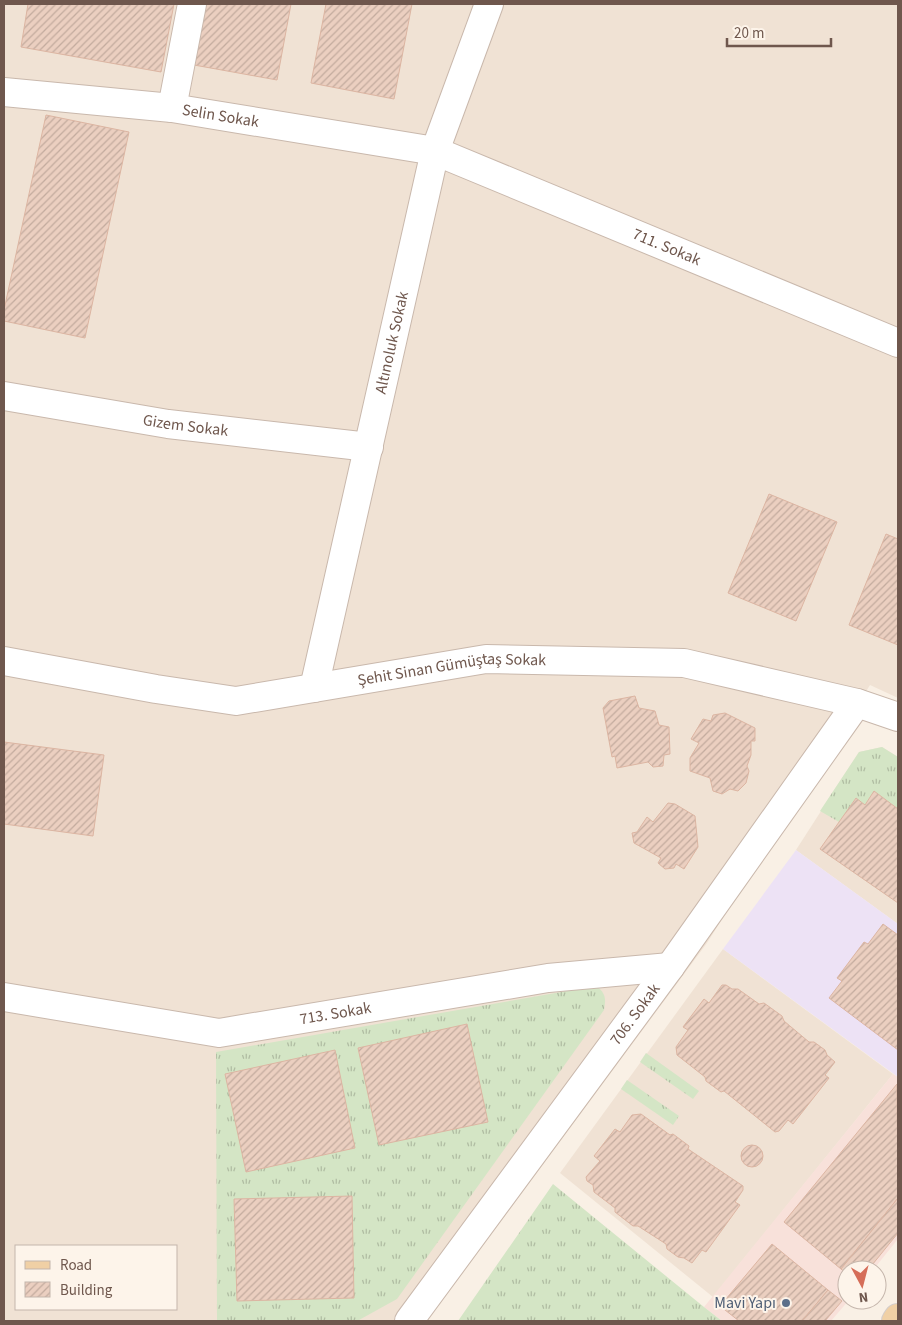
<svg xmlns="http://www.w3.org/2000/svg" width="902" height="1325" font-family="'Source Sans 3',sans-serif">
<defs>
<pattern id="grass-tufts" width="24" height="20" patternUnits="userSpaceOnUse" patternTransform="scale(1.25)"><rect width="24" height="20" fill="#d4e5c5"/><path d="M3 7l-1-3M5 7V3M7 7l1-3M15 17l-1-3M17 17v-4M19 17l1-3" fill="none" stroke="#b0bca2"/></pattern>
<pattern id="building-hatch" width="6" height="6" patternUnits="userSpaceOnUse" patternTransform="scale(1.25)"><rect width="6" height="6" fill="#ebcfc0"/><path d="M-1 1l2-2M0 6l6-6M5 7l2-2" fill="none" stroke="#c3ab9e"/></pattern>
</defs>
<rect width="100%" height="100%" fill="#f9f0e5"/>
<g fill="#f0e2d4" fill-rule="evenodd">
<path d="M4 4H898V698L870 685 707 943 427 1321H4ZM16 1246H176V1309H16Z"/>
<path d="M882 747 898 757V924L796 850 859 752Z"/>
<path d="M723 949 893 1074 713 1297 560 1173Z"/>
</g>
<path fill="#f8e1da" d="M893 1074 898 1077V1239L873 1270H847V1300H849L831 1321H722L704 1307Z"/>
<path fill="#ede2f5" d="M796 850 898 924V1077L723 949Z"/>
<g fill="url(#grass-tufts)">
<path d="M882 747 898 757V809L874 792 865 805 855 799 839 822 820 811 859 752Z"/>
<path d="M596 986C606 993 606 999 604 1010L397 1299 359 1320 217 1321 216 1052Z"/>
<path d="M646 1053 699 1091 693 1099 640 1062Z"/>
<path d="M627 1080 679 1116 673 1125 621 1089Z"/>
<path d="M553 1184 704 1307 722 1321H458Z"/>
</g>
<g fill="url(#building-hatch)" stroke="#dcb5a2">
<path d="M28 4H174L161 72 21 47Z"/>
<path d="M205 4H291L277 80 194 65Z"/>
<path d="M326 4H412L394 99 311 83Z"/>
<path d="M46 115 129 132 85 338 4 321V310Z"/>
<path d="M769 494 837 522 796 621 728 593Z"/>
<path d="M886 534 898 539V645L849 625Z"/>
<path d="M635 696 639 708 655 711 659 725 669 727 670 754 664 755 663 766 653 767 648 762 617 768 615 756 612 757 603 708 609 701Z"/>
<path d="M725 713 755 728V741H751V755L747 766 749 771 746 783 738 791 730 789 722 794 713 791 710 778 690 771V758L699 743 691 739 703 719 711 721 713 715Z"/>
<path d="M4 742 104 755 93 836 4 824Z"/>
<path d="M874 791 898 809V903L820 849 856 798 865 805Z"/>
<path d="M668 803 675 804 695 816 698 847 684 869 676 864 674 868 665 869 658 863 661 858 634 843 632 833 637 832 647 817 653 822Z"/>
<path d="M883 924 898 935V1050L829 998 842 981 837 978 864 942 868 944Z"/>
<path d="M722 985H726L732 989H738L759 1004 764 1003 782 1016 784 1021 809 1042H814L825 1050 827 1055 835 1062 825 1075 829 1078 793 1124 788 1120 779 1131 775 1132 724 1091 721 1092 706 1081 705 1077 677 1055 676 1047 688 1030 683 1027 704 999 709 1003Z"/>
<path d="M467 1024 488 1122 379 1145 358 1048Z"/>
<path d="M335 1050 355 1148 246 1172 225 1074Z"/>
<path d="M897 1084 898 1198 841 1269 784 1222Z"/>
<path d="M641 1114 670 1135 673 1134 689 1146 688 1149 743 1186V1190L735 1202 740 1205 706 1252 702 1250 692 1263 684 1258 678 1257 667 1249 666 1244 638 1226H633L615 1212V1208L594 1192 593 1185 587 1181 586 1177 600 1161 594 1156 615 1129 620 1132 632 1115Z"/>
<circle cx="752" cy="1156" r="11"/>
<path d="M352 1196 354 1298 237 1301 234 1199Z"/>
<path d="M898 1198V1233L868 1270H847V1274L841 1269Z"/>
<path d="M772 1244 828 1290 802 1321H739L720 1306Z"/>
<path d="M828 1290 842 1301 825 1321H802Z"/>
</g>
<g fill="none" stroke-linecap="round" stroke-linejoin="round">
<defs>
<g id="minor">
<path id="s1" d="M4 92 172 108 435 151 898 343"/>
<path d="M172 108 192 4"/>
<path id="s2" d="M4 396 168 424 369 447"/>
<path id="s3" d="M4 661 156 689 236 701 486 659 684 663 857 703 898 717"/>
<path id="s4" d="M314 688 435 151 489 4"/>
<path id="s5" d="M4 997 219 1033 548 978 670 967"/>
<path id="s6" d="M409 1321 670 967 857 703"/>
</g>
<path id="major" d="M896 1321 898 1318"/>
</defs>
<use href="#minor" stroke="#c9b8ac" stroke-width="30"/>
<use href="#major" stroke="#d4cdca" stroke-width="30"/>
<use href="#minor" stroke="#fff" stroke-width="28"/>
<use href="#major" stroke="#f0d0a5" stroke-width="28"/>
</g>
<circle fill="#5c6f8a" stroke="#fdf4ea" stroke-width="2" cx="786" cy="1303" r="5"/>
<g text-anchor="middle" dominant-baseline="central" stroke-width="4" stroke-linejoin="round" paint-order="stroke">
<g font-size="16" fill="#6f574d" stroke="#fdf4ea">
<text stroke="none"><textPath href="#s1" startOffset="218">Selin Sokak</textPath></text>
<text stroke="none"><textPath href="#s1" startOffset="686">711. Sokak</textPath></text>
<text stroke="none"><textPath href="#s4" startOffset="354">Altınoluk Sokak</textPath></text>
<text stroke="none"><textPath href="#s2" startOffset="184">Gizem Sokak</textPath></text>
<text stroke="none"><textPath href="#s3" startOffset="454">Şehit Sinan Gümüştaş Sokak</textPath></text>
<text stroke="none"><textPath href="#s5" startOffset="336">713. Sokak</textPath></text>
<text stroke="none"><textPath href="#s6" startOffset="381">706. Sokak</textPath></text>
</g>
<g font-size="16" fill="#4e5e75" stroke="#fdf4ea" text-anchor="end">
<text x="776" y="1303">Mavi Yapı</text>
</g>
</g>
<rect width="902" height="1325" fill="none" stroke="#6f574d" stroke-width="10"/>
<rect x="15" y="1245" width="162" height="65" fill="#fdf4ea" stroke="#c4b5ab"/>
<rect x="25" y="1261" width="25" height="8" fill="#f0d0a5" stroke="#c4b5ab"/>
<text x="60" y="1270" font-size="15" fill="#6f574d">Road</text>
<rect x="25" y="1282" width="25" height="15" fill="url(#building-hatch)" stroke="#c4b5ab"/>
<text x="60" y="1295" font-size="15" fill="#6f574d">Building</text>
<g transform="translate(862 1285) rotate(173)"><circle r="24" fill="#fdf4ea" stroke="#c4b5ab"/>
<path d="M0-4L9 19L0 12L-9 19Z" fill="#d56d58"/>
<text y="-8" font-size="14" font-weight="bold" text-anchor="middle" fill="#6f574d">N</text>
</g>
<path d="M727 38v8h104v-8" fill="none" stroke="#6f574d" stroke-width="2.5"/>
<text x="734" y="38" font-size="15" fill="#6f574d" stroke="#fdf4ea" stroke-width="4" paint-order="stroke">20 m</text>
</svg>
